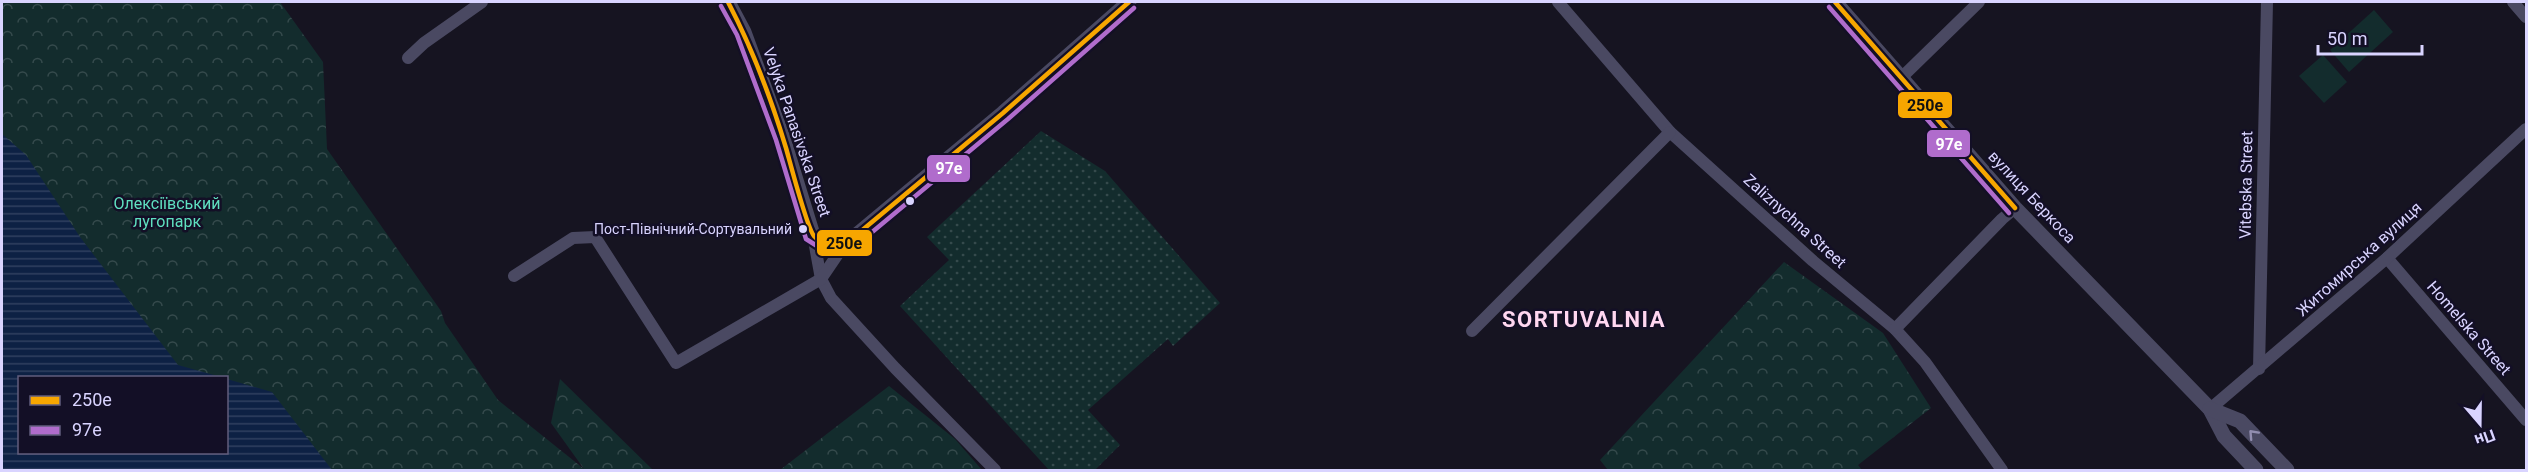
<svg xmlns="http://www.w3.org/2000/svg" width="2528" height="472" font-family="Roboto,sans-serif">
<defs>
<pattern id="grass-dots" width="8" height="8" patternUnits="userSpaceOnUse" patternTransform="scale(1.5)"><rect width="8" height="8" fill="#132c2d"/><path d="M2 2h.1M6 6h.1" fill="none" stroke="#354a4c" stroke-width="1.8" stroke-linecap="round"/></pattern>
<pattern id="forest-crowns" width="20" height="18" patternUnits="userSpaceOnUse" patternTransform="scale(1.5)"><rect width="20" height="18" fill="#132c2d"/><path d="M2 6a3 3 0 1 1 6 0M12 15a3 3 0 1 1 6 0" fill="none" stroke="#354a4c"/></pattern>
<pattern id="water-rules" width="6" height="5" patternUnits="userSpaceOnUse" patternTransform="scale(1.5)"><rect width="6" height="5" fill="#0d2144"/><path d="M0 2.5h6" fill="none" stroke="#304060"/></pattern>
</defs>
<rect width="100%" height="100%" fill="#161421"/>
<path fill="url(#grass-dots)" d="M1041 131 1105 171 1220 303 1173 346 1168 339 1088 410 1120 445 1095 470H1049L900 306 949 260 927 237Z"/>
<g fill="url(#forest-crowns)" fill-rule="evenodd">
<path d="M2 2H280L323 62 327 149 441 311 445 323 498 400 584 469 551 423 560 379 653 470H2ZM20 378H226V452H20Z"/>
<path d="M1784 262 1883 333 1931 408 1858 465 1862 470H1608L1600 460Z"/>
<path d="M889 386 955 439 982 470H780Z"/>
</g>
<g fill="#132c2d">
<path d="M2374 10 2393 32 2349 72 2330 50Z"/>
<path d="M2323 55 2347 82 2324 103 2299 76Z"/>
</g>
<path fill="url(#water-rules)" d="M2 134 26 155 80 237 178 365 221 377 20 378V452H226L227 379 272 392 332 470H2Z"/>
<g fill="none" stroke-linecap="round" stroke-linejoin="round">
<g stroke="#4a4962" stroke-width="12">
<path d="M1558 2 1670 132 1813 261 1895 329 1925 362 2002 470"/>
<path d="M2513 2 2526 17"/>
<path d="M408 58 424 43 482 2"/>
<path d="M1901 78 1979 2"/>
<path d="M813 235 821 279 831 298 895 368 995 470"/>
<path d="M2387 258 2526 420"/>
<path d="M514 276 573 238 595 237 676 363 821 279 844 245"/>
<path d="M1895 329 2002 219 2015 208"/>
<path d="M1472 331 1670 132"/>
<path d="M2259 369 2267 2"/>
<path d="M2210 409 2387 258 2526 129"/>
</g>
<g stroke="#4a4962" stroke-width="15">
<path d="M728 2 744 32 783 138 813 235 829 246 844 245 854 237 1003 113 1129 2"/>
<path d="M1835 2 2015 208 2210 409 2224 436 2256 470"/>
<path d="M2210 409 2240 421 2287 470"/>
</g>
<defs>
<g id="bus-1">
<path d="M728 2C752 48 771 98 786 148 790 162 807 228 814 236 826 250 841 247 854 237L1003 113 1129 2"/>
<path d="M1835 2 2015 208"/>
</g>
<g id="bus-2">
<path d="M721 6 737 35 776 140 806 239 828 253 847 252 859 243 1008 119 1134 8"/>
<path d="M1829 7 2009 213"/>
</g>
</defs>
<use href="#bus-1" stroke="#130f26" stroke-width="9"/>
<use href="#bus-2" stroke="#130f26" stroke-width="9"/>
<use href="#bus-1" stroke="#f7a600" stroke-width="4.5"/>
<use href="#bus-2" stroke="#b06ccc" stroke-width="4.5"/>
</g>
<defs><path id="oneway-chevron" d="M-2-3.5L2.5 0L-2 3.5" fill="none" stroke-width="1.6" stroke-linecap="round" stroke-linejoin="round" transform="scale(1.5)"/></defs>
<use stroke="#928eb0" href="#oneway-chevron" transform="translate(2253 434) rotate(-133)"/>
<g fill="#d9d4ff" stroke="#130f26" stroke-width="2">
<circle cx="910" cy="201" r="5"/>
<circle cx="803" cy="229" r="5"/>
</g>
<g text-anchor="middle" dominant-baseline="central" stroke-width="5" stroke-linejoin="round" paint-order="stroke">
<g font-size="14" fill="#d9d4ff" stroke="#130f26" text-anchor="end">
<text x="792" y="229">Пост-Північний-Сортувальний</text>
</g>
<g font-size="16" fill="#d9d4ff" stroke="#130f26">
<text transform="translate(797 132) rotate(71)">Velyka Panasivska Street</text>
<text transform="translate(2246 185) rotate(-89)">Vitebska Street</text>
<text transform="translate(2032 197) rotate(47)">вулиця Беркоса</text>
<text transform="translate(1795 221) rotate(42)">Zaliznychna Street</text>
<text transform="translate(2359 259) rotate(-42)">Житомирська вулиця</text>
<text transform="translate(2469 328) rotate(49)">Homelska Street</text>
</g>
<g font-size="16" fill="#5fe0c0" stroke="#130f26">
<text x="167" y="203">Олексіївський<tspan x="167" dy="18">лугопарк</tspan></text>
</g>
<g font-size="22" font-weight="bold" letter-spacing="1.5" fill="#ffd6f0" stroke="#130f26">
<text x="1584" y="319">SORTUVALNIA</text>
</g>
</g>
<g stroke="#130f26" stroke-width="2">
<rect x="1897" y="91" width="56" height="28" rx="6" fill="#f7a600"/>
<rect x="1926" y="129" width="45" height="29" rx="6" fill="#b06ccc"/>
<rect x="926" y="154" width="45" height="29" rx="6" fill="#b06ccc"/>
<rect x="816" y="229" width="57" height="28" rx="6" fill="#f7a600"/>
</g>
<g font-size="16" text-anchor="middle" font-weight="bold" fill="#fff">
<text x="1949" y="150">97е</text>
<text x="949" y="174">97е</text>
</g>
<g font-size="16" text-anchor="middle" font-weight="bold" fill="#111">
<text x="1925" y="111">250е</text>
<text x="844" y="249">250е</text>
</g>
<rect width="2528" height="472" fill="none" stroke="#d9d4ff" stroke-width="6"/>
<rect x="18" y="376" width="210" height="78" fill="#130f26" stroke="#625e7d" stroke-width="1.5"/>
<rect x="30" y="396" width="30" height="9" fill="#f7a600" stroke="#625e7d" stroke-width="1.5"/>
<text x="72" y="406" font-size="18" fill="#d9d4ff">250е</text>
<rect x="30" y="426" width="30" height="9" fill="#b06ccc" stroke="#625e7d" stroke-width="1.5"/>
<text x="72" y="436" font-size="18" fill="#d9d4ff">97е</text>
<g transform="translate(2480 424) rotate(160)" stroke="#130f26" stroke-width="4.5" paint-order="stroke">
<path d="M0-4.5L10 22L0 15L-10 22Z" fill="#d9d4ff"/>
<text y="-9" font-size="16" font-weight="bold" text-anchor="middle" fill="#d9d4ff">Пн</text>
</g>
<path d="M2318 45v9h104v-9" fill="none" stroke="#d9d4ff" stroke-width="3"/>
<text x="2327" y="45" font-size="18" fill="#d9d4ff" stroke="#130f26" stroke-width="4.5" paint-order="stroke">50 m</text>
</svg>
